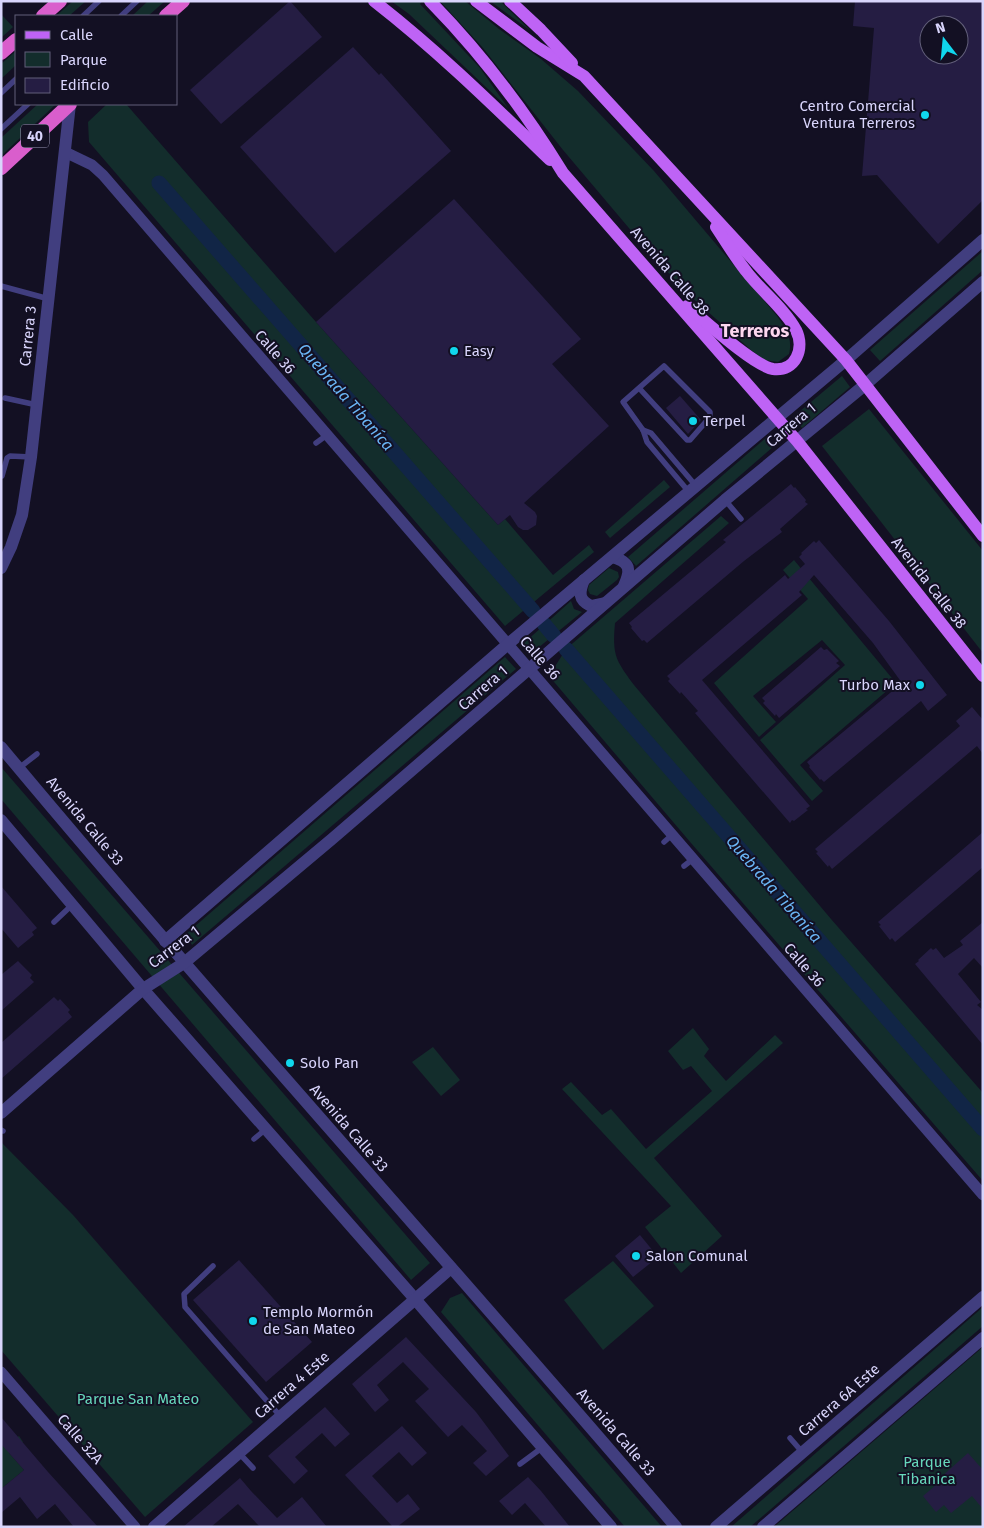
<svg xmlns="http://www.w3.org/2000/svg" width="984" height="1528" font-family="'Fira Sans',sans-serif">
<rect width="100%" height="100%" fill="#131023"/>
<g fill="#132d2c">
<path d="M73 1H86L69 16H56Z"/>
<path d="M148 1H165L148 16H132Z"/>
<path d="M391 1H422L420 4 480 68 508 108 409 14Z"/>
<path d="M440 1H465L499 29 541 59 578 91 654 171 777 316C786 329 793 338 789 354L778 362 764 360 751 350 689 295 650 253 563 150 483 48Z"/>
<path d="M490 1H500L531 31Z"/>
<path d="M1 14 13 27 1 38Z"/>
<path d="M16 51V65L1 79V64Z"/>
<path d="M38 104H56L1 156V138Z"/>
<path d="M107 104H126L316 322 498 525 505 519 553 575 589 545 594 552 505 626 89 142 88 122Z"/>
<path d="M983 251V270L880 361 870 350Z"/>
<path d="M842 376 850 387 802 428 793 417Z"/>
<path d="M869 409 983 551V653L822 446Z"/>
<path d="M767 437 774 446 636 566 628 557Z"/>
<path d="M664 480 670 487 610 538 605 532Z"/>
<path d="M721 516 729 523 615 623C612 656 616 660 634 685L831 919 983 1093V1181L691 843 549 676 566 649Z"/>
<path d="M794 560 896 683 800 765 823 791 812 801 760 740 845 665 822 640 753 696 776 722 759 737 714 683 808 599 783 570Z"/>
<path d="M609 568 618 572 619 577 617 580 597 596 590 594 588 590 589 585Z"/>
<path d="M571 601 574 609 582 612 533 652 524 643Z"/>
<path d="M505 657 516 669 192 945 186 934Z"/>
<path d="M1 767 430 1263 411 1280 1 799Z"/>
<path d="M693 1028 709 1049 704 1056 726 1081 775 1035 783 1043 654 1158 722 1236 681 1273 645 1227 671 1206 562 1089 571 1082 602 1115 611 1109 646 1149 712 1091 691 1066 683 1070 668 1051Z"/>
<path d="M433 1047 460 1080 441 1096 412 1062Z"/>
<path d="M1 1142 73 1215 253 1422 145 1517 1 1350Z"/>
<path d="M613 1261 654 1306 603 1350 564 1300Z"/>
<path d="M462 1293 662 1527H625L441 1312 450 1298Z"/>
<path d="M983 1307V1326L750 1527H731Z"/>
<path d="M983 1347V1527H774Z"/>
<path d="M19 1436 23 1442 9 1453 24 1470 1 1489V1444L5 1447Z"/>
</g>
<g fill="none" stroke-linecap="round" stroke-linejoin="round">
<g stroke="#112546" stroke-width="15">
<path d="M159 183 533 611"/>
<path d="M544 624 554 636"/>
<path d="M566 649 983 1129"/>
</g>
</g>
<g fill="#251d43" fill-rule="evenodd">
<path d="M290 1 322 37 221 124 190 90Z"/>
<path d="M855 1H983V200L938 244 877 175 862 176 874 28 853 26ZM929 25H959V55H929Z"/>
<path d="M353 47 379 75 381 73 451 151 335 253 240 147Z"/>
<path d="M454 199 581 339 552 364 609 426 524 503 535 512 537 516 536 525 528 530H523L518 527 510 515 498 525 316 322Z"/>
<path d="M680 396 701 420 688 434 666 408Z"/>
<path d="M791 484 794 488 795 487 806 500 805 502 808 504 780 529 782 532 744 561 647 643 644 640 642 641 631 628 632 627 629 623 726 542 723 540Z"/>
<path d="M819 540 889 621 947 695 928 711 921 701 824 782 821 779 820 780 809 767 810 766 807 762 902 683 873 643 814 575 799 592 802 595 702 680 810 806 806 809 808 810 794 821 792 820 790 823 695 713 698 711 681 692 680 694 668 681 670 679 667 676 785 575 788 579 805 564 799 557 802 554 801 553 814 541 816 543Z"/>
<path d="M821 647 824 650 827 649 839 661 836 663 840 666 779 718 776 714 775 716 763 703 765 701 762 698Z"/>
<path d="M972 707 983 720V754L977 746 832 869 829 865 828 867 816 853 818 852 815 849 960 726 956 721Z"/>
<path d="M983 832V867L895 942 892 938 890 940 879 926 881 925 878 922Z"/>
<path d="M1 886 37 928 32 932 34 935 18 948 1 928Z"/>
<path d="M983 922V968L974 958 958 974 981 1002 977 1005 983 1010V1045L915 964 919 961 918 960 931 948 933 950 936 948 944 958 963 945 960 941Z"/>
<path d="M18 961 32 975 30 978 34 982 1 1011V975Z"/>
<path d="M54 997 58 1001 60 999 70 1010 68 1012 72 1017 1 1079V1043Z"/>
<path d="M640 1235 658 1257 633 1277 615 1256Z"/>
<path d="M239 1260 312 1342 266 1382 193 1300Z"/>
<path d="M406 1337 476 1412 509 1456 486 1476 473 1463 487 1451 462 1425 448 1437 427 1414 415 1401 429 1389 403 1362 377 1385 389 1400 375 1412 352 1384Z"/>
<path d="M325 1407 350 1434 335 1447 322 1433 295 1457 308 1471 294 1484 268 1456Z"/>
<path d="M1 1417 48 1472 98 1527H74L55 1504 37 1519 20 1497 1 1513V1489L24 1470 1 1444Z"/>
<path d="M402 1426 427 1453 412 1466 399 1452 372 1476 397 1503 408 1494 420 1509 397 1527H393L345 1475Z"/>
<path d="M968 1453 983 1470V1509L972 1496 951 1513 944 1505 936 1512 923 1496 942 1480 940 1478Z"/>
<path d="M528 1477 541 1491 570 1527H546L525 1503 512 1515 499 1501Z"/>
<path d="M240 1478 251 1491 277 1518 302 1497 327 1527H260L238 1504 211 1527H183Z"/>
</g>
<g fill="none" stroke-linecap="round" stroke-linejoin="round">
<g stroke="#413e7f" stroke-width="5.5">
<path d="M83 16 99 1"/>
<path d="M121 16 137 1"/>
<path d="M1 93 16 79"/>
<path d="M1 129 28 104"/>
<path d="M1 286 49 299"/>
<path d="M639 388 687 440H690L710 417V412L664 366 623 402 643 430 647 442 689 492"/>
<path d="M5 398 37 405"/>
<path d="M643 430 651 433 696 486"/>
<path d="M316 443 327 435"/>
<path d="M2 476 7 458 10 456 31 457"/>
<path d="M725 500 741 519"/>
<path d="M19 768 37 754"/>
<path d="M664 842 672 835"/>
<path d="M684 866 693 859"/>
<path d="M54 922 72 905"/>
<path d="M1 1130 3 1131"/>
<path d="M254 1139 266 1129"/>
<path d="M213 1266 184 1294 185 1307 281 1417"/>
<path d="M790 1438 803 1453"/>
<path d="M239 1453 253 1468"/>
<path d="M520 1464 543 1447"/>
</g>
<g stroke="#413e7f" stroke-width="11">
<path d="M65 152 92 165 103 175 983 1195"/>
<path d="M1 1372 135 1527"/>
</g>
<g stroke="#413e7f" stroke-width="12">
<path d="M612 557C631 562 631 570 624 586"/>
<path d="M1 568 11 547 22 515 31 457 70 104"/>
<path d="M584 580C579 592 578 600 591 606L605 603"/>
<path d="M1 747C221 1011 453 1265 676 1527"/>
<path d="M1 820 143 989 415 1299 611 1527"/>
<path d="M165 941 508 644 846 360 983 240"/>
<path d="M1 1113 143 989 184 963 332 839 725 500 866 384 983 282"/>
<path d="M154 1527 451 1268"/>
<path d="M716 1527 983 1297"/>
<path d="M763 1527 983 1338"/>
</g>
<g stroke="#be63f5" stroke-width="12">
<path d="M374 1C437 50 493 105 550 160"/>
<path d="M430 1C482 54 525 111 563 173L797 441 983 676"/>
<path d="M476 1 537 47 584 76 846 360 983 536"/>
<path d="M510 1 541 30 572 63"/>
<path d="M687 306C704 320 754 366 773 369 796 372 805 348 796 330 784 308 761 291 746 271 735 257 726 242 716 227"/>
</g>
<g stroke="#d95ecc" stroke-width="14">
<path d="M43 16 60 1"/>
<path d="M166 16 183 1"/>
<path d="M1 53 16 40"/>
<path d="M1 168 70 104"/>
</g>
</g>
<g fill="#10d7ed" stroke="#131023" stroke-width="2">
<circle cx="925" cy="115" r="5"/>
<circle cx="454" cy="351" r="5"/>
<circle cx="693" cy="421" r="5"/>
<circle cx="920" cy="685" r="5"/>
<circle cx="290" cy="1063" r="5"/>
<circle cx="636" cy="1256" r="5"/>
<circle cx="253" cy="1321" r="5"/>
</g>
<g text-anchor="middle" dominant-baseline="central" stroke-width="4" stroke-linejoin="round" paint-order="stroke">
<rect fill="#131023" stroke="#9e9abb" stroke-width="1" x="21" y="124.5" width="28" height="23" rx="4"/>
<g font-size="14" font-weight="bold" fill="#d9d5fc">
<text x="35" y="136">40</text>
</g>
<g font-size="15" fill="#d9d5fc" stroke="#131023" text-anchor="start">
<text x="915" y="106" text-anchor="end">Centro Comercial<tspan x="915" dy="17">Ventura Terreros</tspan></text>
<text x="464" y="351">Easy</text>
<text x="703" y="421">Terpel</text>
<text x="910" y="685" text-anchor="end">Turbo Max</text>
<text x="300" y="1063">Solo Pan</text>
<text x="646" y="1256">Salon Comunal</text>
<text x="263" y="1312">Templo Mormón<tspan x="263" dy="17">de San Mateo</tspan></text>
</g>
<g font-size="15" fill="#d9d5fc" stroke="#131023">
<text transform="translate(670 271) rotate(49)">Avenida Calle 38</text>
<text transform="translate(28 336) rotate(-84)">Carrera 3</text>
<text transform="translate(275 352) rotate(49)">Calle 36</text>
<text transform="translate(791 425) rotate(-40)">Carrera 1</text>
<text transform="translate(929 583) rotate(52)">Avenida Calle 38</text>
<text transform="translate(540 658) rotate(49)">Calle 36</text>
<text transform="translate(483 688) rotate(-41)">Carrera 1</text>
<text transform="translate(85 821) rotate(50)">Avenida Calle 33</text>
<text transform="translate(174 947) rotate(-37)">Carrera 1</text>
<text transform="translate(804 965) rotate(49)">Calle 36</text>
<text transform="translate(349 1128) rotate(49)">Avenida Calle 33</text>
<text transform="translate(292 1385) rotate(-41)">Carrera 4 Este</text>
<text transform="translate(839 1400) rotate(-41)">Carrera 6A Este</text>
<text transform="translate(616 1432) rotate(49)">Avenida Calle 33</text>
<text transform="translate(80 1439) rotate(49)">Calle 32A</text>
</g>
<g font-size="15" fill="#66d7bb" stroke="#131023">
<text x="138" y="1399">Parque San Mateo</text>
<text x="927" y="1462">Parque<tspan x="927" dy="17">Tibanica</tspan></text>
</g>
<g font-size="16" font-style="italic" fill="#6ab5f5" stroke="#131023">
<text transform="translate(346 397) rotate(49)">Quebrada Tibaníca</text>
<text transform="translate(774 889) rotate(49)">Quebrada Tibaníca</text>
</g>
<g font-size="18" font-weight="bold" fill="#fcd7ef" stroke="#131023">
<text x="755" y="331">Terreros</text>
</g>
</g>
<rect width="984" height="1528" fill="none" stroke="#d9d5fc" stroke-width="5"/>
<rect x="15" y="15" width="162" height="90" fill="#131023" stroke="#625f7a"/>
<rect x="25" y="31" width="25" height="8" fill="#be63f5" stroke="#625f7a"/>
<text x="60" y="40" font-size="15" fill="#d9d5fc">Calle</text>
<rect x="25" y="52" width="25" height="15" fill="#132d2c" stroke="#625f7a"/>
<text x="60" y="65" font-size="15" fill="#d9d5fc">Parque</text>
<rect x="25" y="78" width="25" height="15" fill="#251d43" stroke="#625f7a"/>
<text x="60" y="90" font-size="15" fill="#d9d5fc">Edificio</text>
<g transform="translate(944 40) rotate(344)"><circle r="24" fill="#131023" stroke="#625f7a"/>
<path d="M0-4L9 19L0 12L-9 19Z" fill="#10d7ed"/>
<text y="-8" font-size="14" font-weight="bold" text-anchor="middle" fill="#d9d5fc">N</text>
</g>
</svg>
